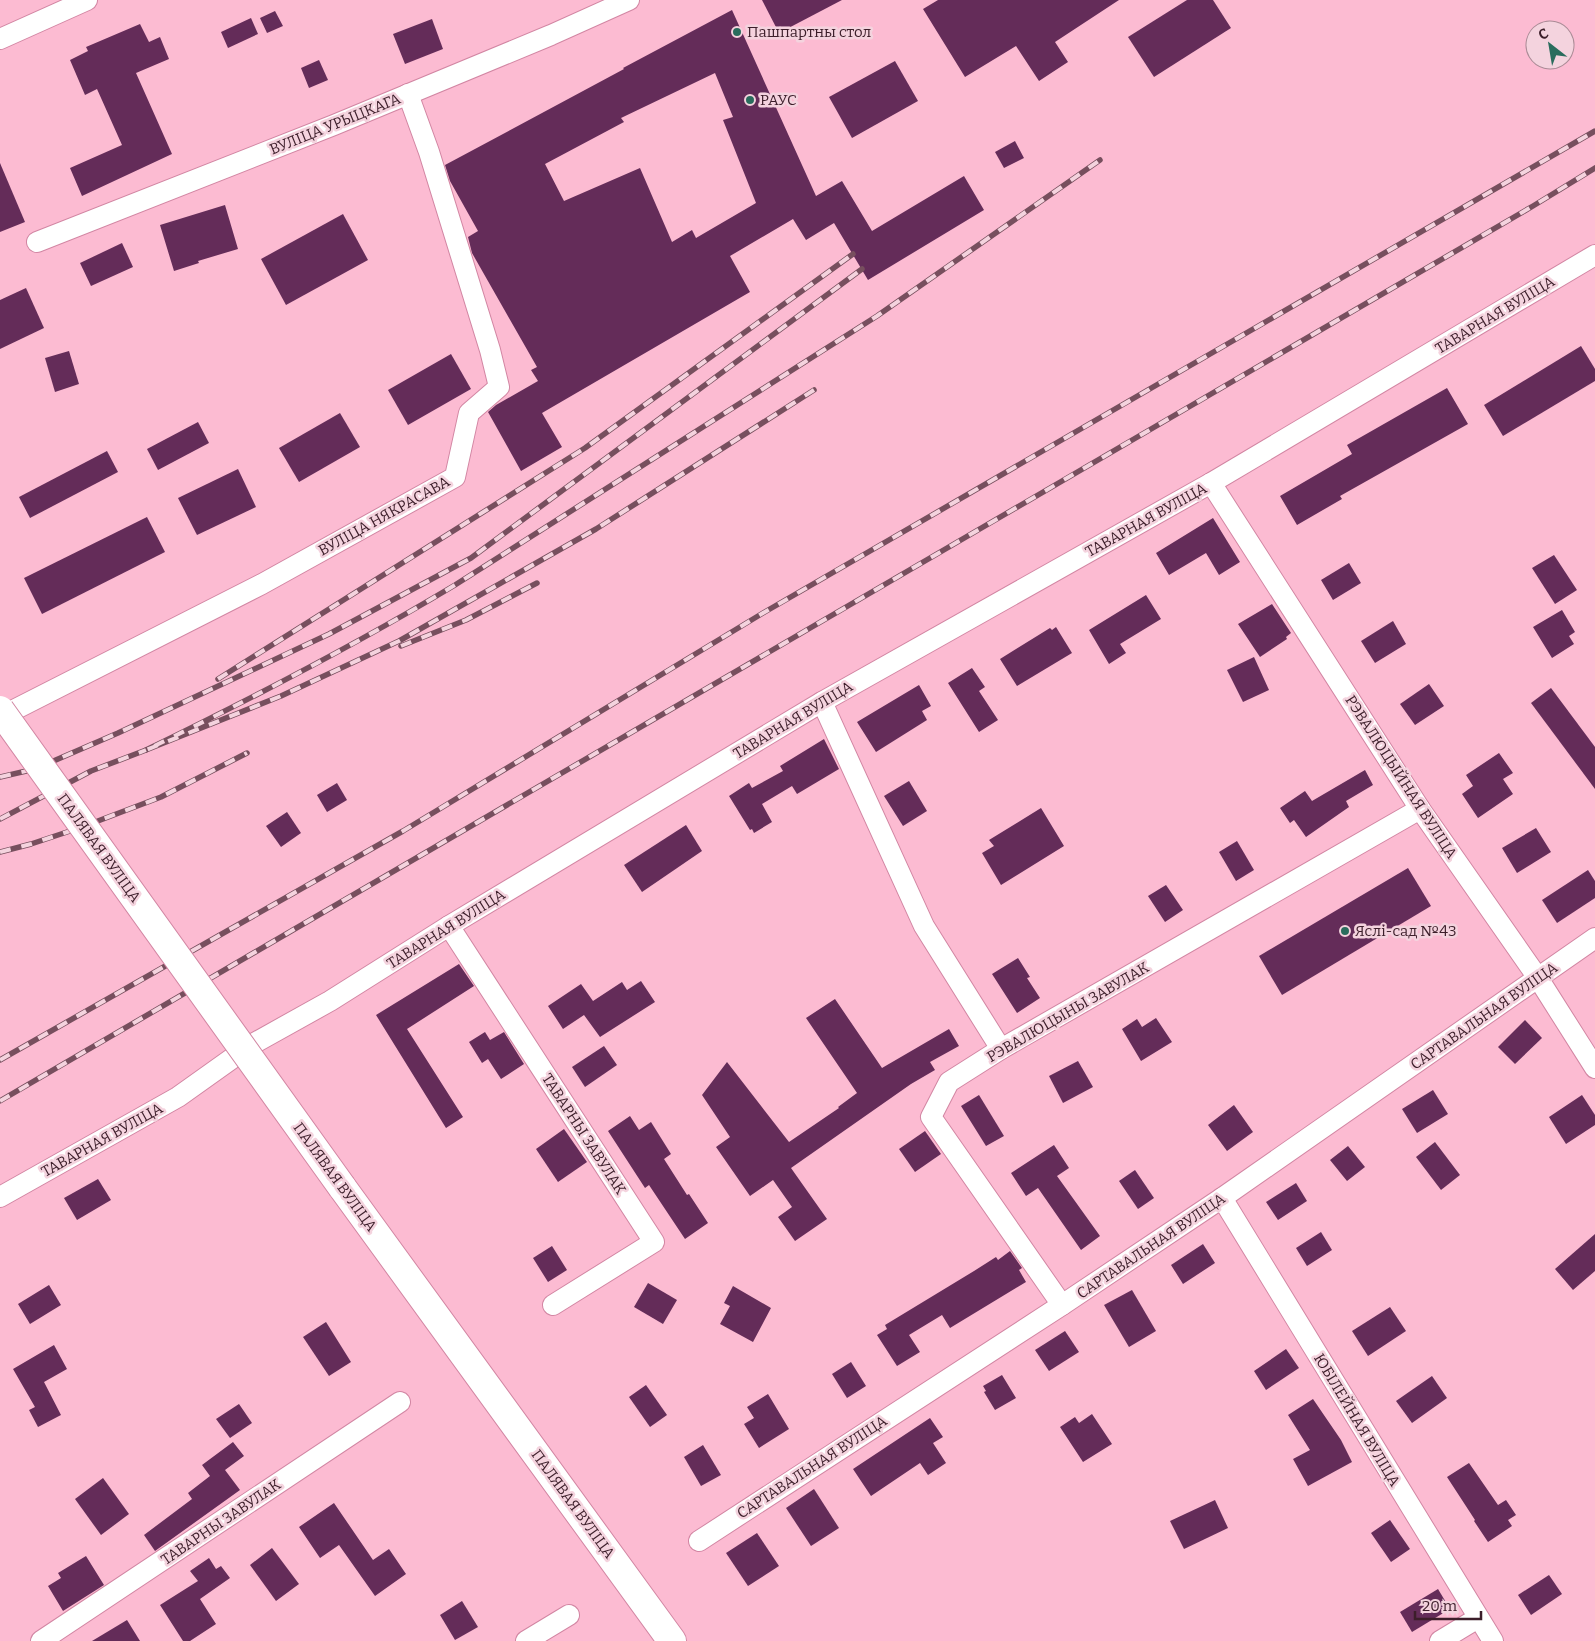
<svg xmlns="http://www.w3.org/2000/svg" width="1595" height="1641" font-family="Bitter,serif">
<rect width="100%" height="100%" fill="#fcbbd2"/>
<g fill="#642c59" fill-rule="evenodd">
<path d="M762 0H842L779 33Z"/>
<path d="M938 0H1119L1055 42 1068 62 1039 81 1016 46 965 77 923 9Z"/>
<path d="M1187 0H1213L1231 28 1154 77 1128 37Z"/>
<path d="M732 10 816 196 842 181 872 231 964 176 984 210 868 280 834 223 806 240 793 219 730 256 750 292 542 413 562 447 521 471 488 412 496 405 538 381 531 370 537 367 472 253 468 237 478 231 450 181 445 165 624 69 623 68ZM715 73 733 117 723 120 756 203 696 238 692 230 672 242 640 168 564 201 545 164 624 122 621 118Z"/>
<path d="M275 11 283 26 267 33 260 18Z"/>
<path d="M251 18 258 34 228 48 221 32Z"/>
<path d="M432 19 443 49 405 64 393 34Z"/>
<path d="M140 24 149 42 160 37 169 59 136 73 172 154 82 196 70 168 122 145 97 89 85 95 70 60 88 51 86 47Z"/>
<path d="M319 60 328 80 309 88 301 68Z"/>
<path d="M895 61 918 101 852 138 829 97Z"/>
<path d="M1015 141 1024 158 1004 168 995 152Z"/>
<path d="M0 163 25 222 0 232Z"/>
<path d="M225 205 238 249 198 261 199 263 174 271 160 225Z"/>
<path d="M343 214 368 260 286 305 261 259Z"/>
<path d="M122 243 133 267 91 286 80 263Z"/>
<path d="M26 288 44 328 0 349V300Z"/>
<path d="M1581 346 1595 369V381L1503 436 1484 405Z"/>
<path d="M69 351 79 384 55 392 45 358Z"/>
<path d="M451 354 471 389 408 425 388 390Z"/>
<path d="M1447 388 1468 424 1340 496 1342 499 1297 525 1280 496 1352 454 1347 445Z"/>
<path d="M340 413 360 447 299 482 279 448Z"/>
<path d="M198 422 209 443 158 470 147 449Z"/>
<path d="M107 451 118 472 30 518 19 497Z"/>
<path d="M238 469 256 507 197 535 178 498Z"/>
<path d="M147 517 165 552 42 614 24 578Z"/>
<path d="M1213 518 1240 562 1219 575 1206 553 1169 575 1156 553Z"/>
<path d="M1554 555 1577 590 1555 604 1532 568Z"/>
<path d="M1349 563 1361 583 1333 600 1321 580Z"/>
<path d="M1146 595 1161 619 1120 644 1126 653 1109 664 1089 630Z"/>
<path d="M1272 604 1291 633 1286 637 1287 639 1260 657 1238 624Z"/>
<path d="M1562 610 1575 632 1569 636 1574 644 1552 658 1533 627Z"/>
<path d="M1393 621 1406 644 1375 663 1361 641Z"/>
<path d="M1056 627 1072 653 1017 686 1000 659 1050 628 1052 630Z"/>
<path d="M1254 657 1269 690 1243 702 1227 670Z"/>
<path d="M972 668 985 687 979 691 998 720 979 732 948 683Z"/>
<path d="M1429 684 1444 706 1415 725 1400 704Z"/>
<path d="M919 685 931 706 922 711 927 720 876 752 857 722Z"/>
<path d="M1551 688 1595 747V789L1531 703Z"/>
<path d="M824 739 839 769 797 794 792 786 762 804 772 822 754 833 752 829 750 830 729 796 749 783 752 788 783 771 780 766Z"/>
<path d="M1499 753 1513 773 1503 779 1513 794 1478 818 1462 794 1473 786 1466 775Z"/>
<path d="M1365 770 1373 785 1346 801 1349 807 1306 837 1294 820 1290 823 1280 808 1305 791 1312 801Z"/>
<path d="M909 781 927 811 903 826 884 796Z"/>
<path d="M337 783 347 800 327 812 317 795Z"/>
<path d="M1041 808 1064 846 1001 885 982 853 994 846 989 840Z"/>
<path d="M287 812 301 833 281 847 266 826Z"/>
<path d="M686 825 702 851 642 892 624 865Z"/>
<path d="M1536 828 1551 852 1517 873 1502 848Z"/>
<path d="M1237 841 1254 870 1236 881 1219 852Z"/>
<path d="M1408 868 1431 906 1282 995 1259 956Z"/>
<path d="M1588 870 1595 881V898L1557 923 1542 900Z"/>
<path d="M1166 885 1183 910 1165 922 1148 896Z"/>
<path d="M1018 958 1030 977 1027 978 1040 998 1017 1013 992 974Z"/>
<path d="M459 964 474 986 407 1029 463 1117 446 1128 376 1015Z"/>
<path d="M641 981 655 1002 600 1037 584 1015 563 1029 548 1006 581 984 593 1001 622 982 627 990Z"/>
<path d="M835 999 882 1068 949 1029 959 1046 930 1062 935 1070 911 1084 791 1168 827 1219 795 1241 778 1217 792 1207 773 1180 750 1196 716 1147 730 1137 702 1095 727 1062 789 1142 839 1108 838 1107 857 1093 806 1018Z"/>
<path d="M1156 1018 1172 1042 1141 1061 1122 1029 1137 1019 1142 1027Z"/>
<path d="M1525 1020 1542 1038 1515 1064 1498 1047Z"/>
<path d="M485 1032 490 1040 504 1032 524 1064 501 1079 488 1059 482 1063 469 1042Z"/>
<path d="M604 1046 617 1065 585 1087 572 1067Z"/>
<path d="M1078 1061 1093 1087 1063 1103 1049 1076Z"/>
<path d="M1433 1090 1448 1114 1417 1133 1402 1109Z"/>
<path d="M979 1095 1004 1136 986 1146 961 1106Z"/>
<path d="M1582 1095 1595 1115V1125L1566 1144 1549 1117Z"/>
<path d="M1234 1105 1253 1132 1227 1151 1208 1125Z"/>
<path d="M630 1116 639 1130 651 1122 671 1154 664 1159 687 1195 689 1194 708 1223 685 1239 649 1185 645 1188 608 1131Z"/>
<path d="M564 1129 587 1162 558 1182 536 1149Z"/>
<path d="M925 1131 941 1154 915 1172 899 1149Z"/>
<path d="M1435 1142 1460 1175 1441 1190 1416 1157Z"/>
<path d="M1054 1145 1069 1168 1057 1176 1100 1236 1081 1250 1038 1188 1026 1196 1011 1173Z"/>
<path d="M1348 1146 1365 1167 1347 1181 1330 1160Z"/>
<path d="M1135 1170 1154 1198 1138 1209 1119 1181Z"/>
<path d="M98 1179 111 1200 77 1220 64 1198Z"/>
<path d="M1296 1183 1307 1201 1278 1220 1266 1202Z"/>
<path d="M1321 1232 1332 1250 1307 1266 1296 1248Z"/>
<path d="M1595 1234V1271L1573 1290 1555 1269Z"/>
<path d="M1203 1244 1215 1263 1183 1284 1171 1265Z"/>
<path d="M552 1246 567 1270 548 1282 533 1258Z"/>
<path d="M1010 1251 1022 1268 1019 1270 1026 1282 950 1328 942 1315 909 1335 920 1352 897 1366 877 1335 887 1329 885 1325 974 1271 996 1257 998 1260Z"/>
<path d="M648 1283 677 1300 663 1324 634 1307Z"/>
<path d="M49 1285 61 1305 30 1324 18 1304Z"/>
<path d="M733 1286 771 1308 753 1342 720 1324 730 1306 724 1303Z"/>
<path d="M1132 1290 1156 1331 1129 1347 1104 1305Z"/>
<path d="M1390 1307 1406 1331 1368 1356 1352 1331Z"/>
<path d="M326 1322 351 1362 329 1376 303 1337Z"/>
<path d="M1065 1331 1079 1352 1049 1371 1035 1350Z"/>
<path d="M54 1345 67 1369 44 1382 61 1415 38 1427 29 1410 35 1407 13 1369Z"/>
<path d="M1286 1349 1299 1368 1266 1390 1254 1371Z"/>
<path d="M851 1362 866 1386 847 1398 832 1374Z"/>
<path d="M1002 1375 1016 1398 995 1410 984 1392 986 1391 983 1386Z"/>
<path d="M1432 1376 1447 1398 1412 1423 1396 1401Z"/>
<path d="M646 1385 667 1415 650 1427 629 1397Z"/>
<path d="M768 1394 789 1429 759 1448 744 1424 754 1418 747 1407Z"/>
<path d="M1313 1399 1341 1440 1352 1462 1308 1486 1293 1459 1310 1450 1288 1415Z"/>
<path d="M239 1404 252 1423 230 1438 216 1419Z"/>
<path d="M1092 1414 1112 1444 1083 1462 1060 1427 1075 1417 1079 1423Z"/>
<path d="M930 1418 943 1437 933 1443 946 1463 928 1475 920 1463 871 1496 853 1469Z"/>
<path d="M233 1442 244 1456 225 1470 240 1490 155 1551 144 1535 192 1499 188 1493 210 1476 202 1465Z"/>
<path d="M703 1445 721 1475 701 1486 684 1457Z"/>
<path d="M1469 1463 1498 1505 1506 1500 1516 1515 1508 1520 1512 1526 1488 1542 1474 1521 1475 1520 1447 1477Z"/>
<path d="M103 1478 129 1514 101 1535 75 1499Z"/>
<path d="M814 1489 839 1528 811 1546 786 1508Z"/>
<path d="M1215 1500 1228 1528 1184 1549 1170 1521Z"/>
<path d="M334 1503 373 1560 389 1549 406 1574 375 1596 339 1545 320 1558 299 1527Z"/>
<path d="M1390 1520 1410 1549 1391 1562 1371 1533Z"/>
<path d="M757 1533 779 1566 748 1586 726 1553Z"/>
<path d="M272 1548 299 1584 276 1601 250 1565Z"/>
<path d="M86 1556 104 1585 63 1611 48 1586 61 1578 58 1573Z"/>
<path d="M209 1558 216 1569 221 1566 230 1578 200 1599 216 1624 190 1641H183L160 1605 198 1581 190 1571Z"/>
<path d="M1549 1575 1562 1594 1531 1615 1518 1595Z"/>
<path d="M1438 1589 1450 1609 1412 1632 1400 1612Z"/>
<path d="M462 1601 478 1627 455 1640 440 1615Z"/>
<path d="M127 1620 140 1641H92Z"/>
</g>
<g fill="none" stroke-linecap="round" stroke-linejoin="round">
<defs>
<g id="street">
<path d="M0 39 87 0"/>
<path d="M37 242 334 125 551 35 629 0"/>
<path d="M1211 483 1420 809 1538 978 1595 1068"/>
<path d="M822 702 924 926 1001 1049"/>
<path d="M0 717 262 584 455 477 469 413 499 387 490 350 429 152 408 94"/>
<path d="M449 926 654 1242 553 1305"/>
<path d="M0 1197 178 1097 251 1045 330 1001 449 926 822 702 1211 483 1595 255"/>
<path d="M1222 1198 1493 1641"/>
<path d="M1062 1305 931 1117 949 1082 1001 1049 1420 809"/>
<path d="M699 1541 1062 1305 1222 1198 1595 938"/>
<path d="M41 1641 400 1402"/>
<path d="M526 1641 569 1615"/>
<path d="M1440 1641 1478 1618"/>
</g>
<path id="secondary" d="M342 1187 672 1641"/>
</defs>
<use href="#street" stroke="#d286a3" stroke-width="22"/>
<use href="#secondary" stroke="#d286a3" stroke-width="30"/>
<use href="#street" stroke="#fff" stroke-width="20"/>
<use href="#secondary" stroke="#fff" stroke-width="28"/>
<defs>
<g id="rail">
<path d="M814 390 596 529 399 641 281 696 146 750C251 699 355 645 455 585L877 316 1100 160"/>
<path d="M401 646 466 620 537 583"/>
<path d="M218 679 585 448 853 254"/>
<path d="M0 777 35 769 118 733 329 634 471 558 862 269"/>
<path d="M0 819 91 771 146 750"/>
<path d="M0 852 31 844 82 827 161 797 247 753"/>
<path d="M0 1060 403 831 763 613 1595 131"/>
<path d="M0 1101 1533 206 1595 168"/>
</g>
</defs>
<use href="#rail" stroke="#774f5e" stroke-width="5.5"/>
<use href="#rail" stroke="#f4d3de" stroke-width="4" stroke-dasharray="11" stroke-linecap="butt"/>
<defs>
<path id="secondary-bridge" d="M0 710 342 1187"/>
</defs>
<use href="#secondary-bridge" stroke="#d286a3" stroke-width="30" stroke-linecap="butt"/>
<use href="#secondary-bridge" stroke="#fff" stroke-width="28"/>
</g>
<g fill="#2a6c5d" stroke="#f4d3de" stroke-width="2">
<circle cx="737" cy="32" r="5"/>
<circle cx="750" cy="100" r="5"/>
<circle cx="1345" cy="931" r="5"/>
</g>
<g text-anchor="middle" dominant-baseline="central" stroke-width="5" stroke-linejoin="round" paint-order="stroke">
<g font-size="15" fill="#3c1e2a" stroke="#f4d3de" text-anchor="start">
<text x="747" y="32">Пашпартны стол</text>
<text x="760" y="100">РАУС</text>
<text x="1355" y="931">Яслі-сад №43</text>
</g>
<g font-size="15" fill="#3c1e2a" stroke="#f4d3de">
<text transform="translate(335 124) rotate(-22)">ВУЛІЦА УРЫЦКАГА</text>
<text transform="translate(1495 315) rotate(-31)">ТАВАРНАЯ ВУЛІЦА</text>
<text transform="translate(384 516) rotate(-29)">ВУЛІЦА НЯКРАСАВА</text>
<text transform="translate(1146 520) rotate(-29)">ТАВАРНАЯ ВУЛІЦА</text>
<text transform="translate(793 720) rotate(-31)">ТАВАРНАЯ ВУЛІЦА</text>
<text transform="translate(1401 777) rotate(57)">РЭВАЛЮЦЫЙНАЯ ВУЛІЦА</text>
<text transform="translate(99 848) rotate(54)">ПАЛЯВАЯ ВУЛІЦА</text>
<text transform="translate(446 929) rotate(-32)">ТАВАРНАЯ ВУЛІЦА</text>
<text transform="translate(1068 1012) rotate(-30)">РЭВАЛЮЦЫНЫ ЗАВУЛАК</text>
<text transform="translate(1484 1016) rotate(-35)">САРТАВАЛЬНАЯ ВУЛІЦА</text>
<text transform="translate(584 1134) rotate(57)">ТАВАРНЫ ЗАВУЛАК</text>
<text transform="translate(102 1140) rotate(-29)">ТАВАРНАЯ ВУЛІЦА</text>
<text transform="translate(335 1177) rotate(54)">ПАЛЯВАЯ ВУЛІЦА</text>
<text transform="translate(1151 1246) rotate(-34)">САРТАВАЛЬНАЯ ВУЛІЦА</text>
<text transform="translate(1357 1420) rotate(59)">ЮБІЛЕЙНАЯ ВУЛІЦА</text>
<text transform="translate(812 1467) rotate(-33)">САРТАВАЛЬНАЯ ВУЛІЦА</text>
<text transform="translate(573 1504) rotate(54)">ПАЛЯВАЯ ВУЛІЦА</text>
<text transform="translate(221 1522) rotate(-34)">ТАВАРНЫ ЗАВУЛАК</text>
</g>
</g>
<g transform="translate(1550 45) rotate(329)"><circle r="24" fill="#f4d3de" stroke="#aa8b96"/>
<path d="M0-4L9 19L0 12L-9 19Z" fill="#2a6c5d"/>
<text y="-8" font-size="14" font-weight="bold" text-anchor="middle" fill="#3c1e2a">С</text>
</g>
<path d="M1415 1611v8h66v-8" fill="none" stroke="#3c1e2a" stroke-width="2.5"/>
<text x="1422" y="1611" font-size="15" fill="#3c1e2a" stroke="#f4d3de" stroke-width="4" paint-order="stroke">20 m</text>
</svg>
